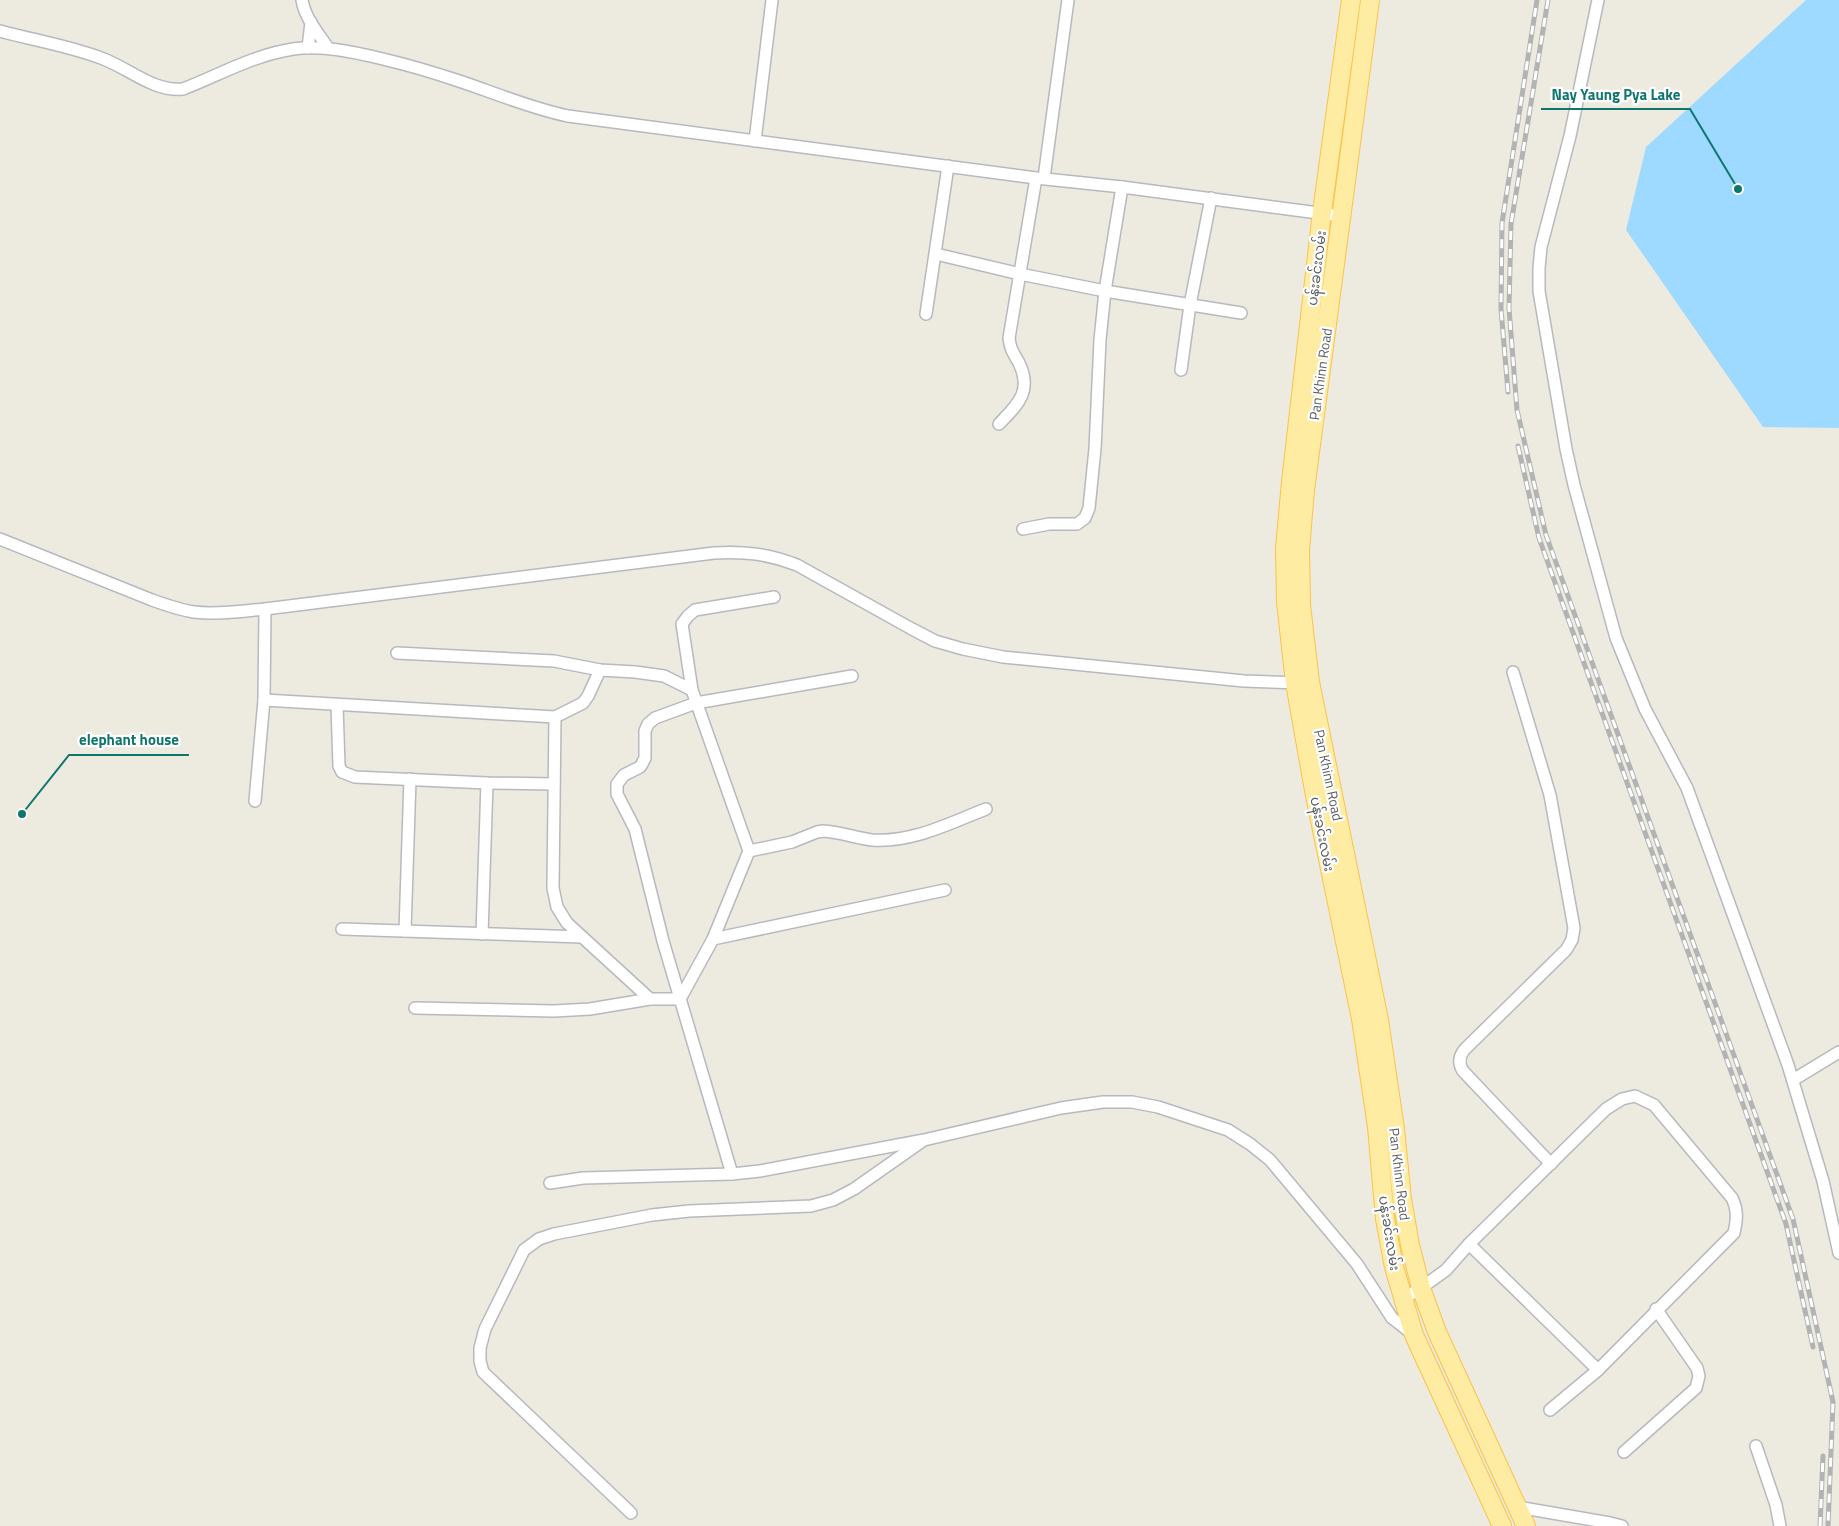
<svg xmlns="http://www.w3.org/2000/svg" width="1839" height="1526" font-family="'Titillium Web','Noto Sans Myanmar',sans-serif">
<rect width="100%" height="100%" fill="#edeae0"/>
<path fill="#9edaff" d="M1806 0H1839V428L1763 427 1626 230 1646 147Z"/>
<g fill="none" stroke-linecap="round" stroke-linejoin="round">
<defs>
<g id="minor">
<path d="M302 0C305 18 318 33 328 48"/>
<path d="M1598 0 1570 136 1541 247 1539 268V291L1566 449 1574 485 1616 638 1645 709 1687 788 1788 1065 1823 1181 1839 1253"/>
<path d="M0 31C33 40 69 46 101 58 129 68 153 92 183 89 219 75 254 55 293 49 323 45 354 52 383 59 408 65 432 72 456 80 493 92 529 108 568 116L1036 178 1122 187 1341 216"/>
<path d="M308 48 311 22"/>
<path d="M755 141 772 0"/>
<path d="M1044 178 1068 0"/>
<path d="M936 254 1020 274 1105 291 1241 313"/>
<path d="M926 314 948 166"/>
<path d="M1181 370 1190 305 1211 198"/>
<path d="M999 424C1017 405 1033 392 1019 363 1014 354 1010 349 1009 338L1036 178"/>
<path d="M1023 529 1049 524H1077L1085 518 1089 508 1095 449 1100 340 1105 291 1122 187"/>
<path d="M0 539 152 600C166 605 180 610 194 612 217 615 242 611 265 609L714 553C744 551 769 554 797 565L912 629 935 641 963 649 1003 657 1244 681 1301 683"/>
<path d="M397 653 554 661 600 670 635 672 664 676 692 690"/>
<path d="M600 670 588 696 583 703 555 717 553 888 557 907 567 923 650 999"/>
<path d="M1513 672 1550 795 1574 928 1572 940 1566 950 1465 1049C1459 1056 1458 1063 1463 1071L1551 1164"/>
<path d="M264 700 555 717"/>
<path d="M337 705 339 766 342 772 355 777 487 783 554 784"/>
<path d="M255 801 264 700 265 609"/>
<path d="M749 851 792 842 817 832 823 831C840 832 856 838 872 840 912 843 950 823 986 809"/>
<path d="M342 929 582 937"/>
<path d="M405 931 410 779"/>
<path d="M482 934 487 783"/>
<path d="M713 939 945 890"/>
<path d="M415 1008 554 1011 590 1009 650 999H680L713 939 749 851 692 690 682 624 688 616 695 610 774 597"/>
<path d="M1793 1080 1839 1052"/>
<path d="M732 1174 663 941 635 829 617 794V784L624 775 640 767 642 764 645 758V731L648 724 655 718 696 703 852 676"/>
<path d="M550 1183 583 1178 732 1174 760 1171 924 1140 1061 1108 1103 1102H1132L1158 1107 1228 1130 1250 1144 1270 1160 1357 1264 1392 1318 1414 1335"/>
<path d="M1469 1244 1598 1370"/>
<path d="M1403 1299 1421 1288 1446 1270 1469 1244 1606 1109 1622 1099 1635 1096 1654 1105 1732 1198C1738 1211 1737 1219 1734 1233L1598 1370 1550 1410"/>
<path d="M1756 1446 1776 1505 1780 1526"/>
<path d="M1624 1452 1696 1388 1699 1376 1697 1368 1656 1309"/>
<path d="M1517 1507 1610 1523 1622 1526"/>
<path d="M631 1513 483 1372 480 1361V1348L485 1329 524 1250 539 1239 554 1234 652 1215 689 1211 811 1206 833 1200 854 1189 921 1142"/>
</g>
<g id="primary">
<path d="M1351 0 1322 212 1291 482 1285 548 1286 602 1295 683 1315 796 1361 1019 1377 1127 1385 1219 1394 1267 1414 1335 1502 1526"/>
<path d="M1370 0 1305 490 1300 550 1301 605 1310 682 1379 1020 1395 1129 1402 1199 1410 1245 1421 1288 1437 1332 1526 1526"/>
</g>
</defs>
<use href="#minor" stroke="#b6b9be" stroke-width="14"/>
<use href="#primary" stroke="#fcc24a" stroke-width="20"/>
<use href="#minor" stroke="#fff" stroke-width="11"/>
<use href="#primary" stroke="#ffeca3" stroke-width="18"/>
<defs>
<g id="rail">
<path d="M1548 0 1511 224 1509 308 1517 410 1546 535 1793 1219 1833 1402 1828 1526"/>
<path d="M1508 392 1501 309 1502 223 1537 0"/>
<path d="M1518 446 1539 538 1786 1224 1813 1347"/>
<path d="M1820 1526 1823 1456"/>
</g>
</defs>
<use href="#rail" stroke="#b2b3b3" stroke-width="5"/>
<use href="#rail" stroke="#fff" stroke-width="3" stroke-dasharray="9" stroke-linecap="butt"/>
</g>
<g text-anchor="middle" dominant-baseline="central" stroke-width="4.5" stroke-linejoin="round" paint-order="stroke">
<g font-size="14" fill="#595d62" stroke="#fff">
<text transform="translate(1316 268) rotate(-83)">ပန်းခင်းလမ်း</text>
<text transform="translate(1320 374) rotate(-82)">Pan Khinn Road</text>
<text transform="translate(1329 775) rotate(78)">Pan Khinn Road</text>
<text transform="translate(1323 834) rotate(79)">ပန်းခင်းလမ်း</text>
<text transform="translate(1400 1174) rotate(83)">Pan Khinn Road</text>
<text transform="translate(1390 1233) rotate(81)">ပန်းခင်းလမ်း</text>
</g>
</g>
<path fill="none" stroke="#0f766e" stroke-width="2" d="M1738 189L1690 109H1541M22 814L69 755H189"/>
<g fill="#0f766e" stroke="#fff" stroke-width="2">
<circle cx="1738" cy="189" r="5"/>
<circle cx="22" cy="814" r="5"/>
</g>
<g font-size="15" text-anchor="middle" font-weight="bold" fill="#0f766e" stroke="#fff" stroke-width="4.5" stroke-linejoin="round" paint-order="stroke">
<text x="1616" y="100">Nay Yaung Pya Lake</text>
<text x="129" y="745">elephant house</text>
</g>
</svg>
